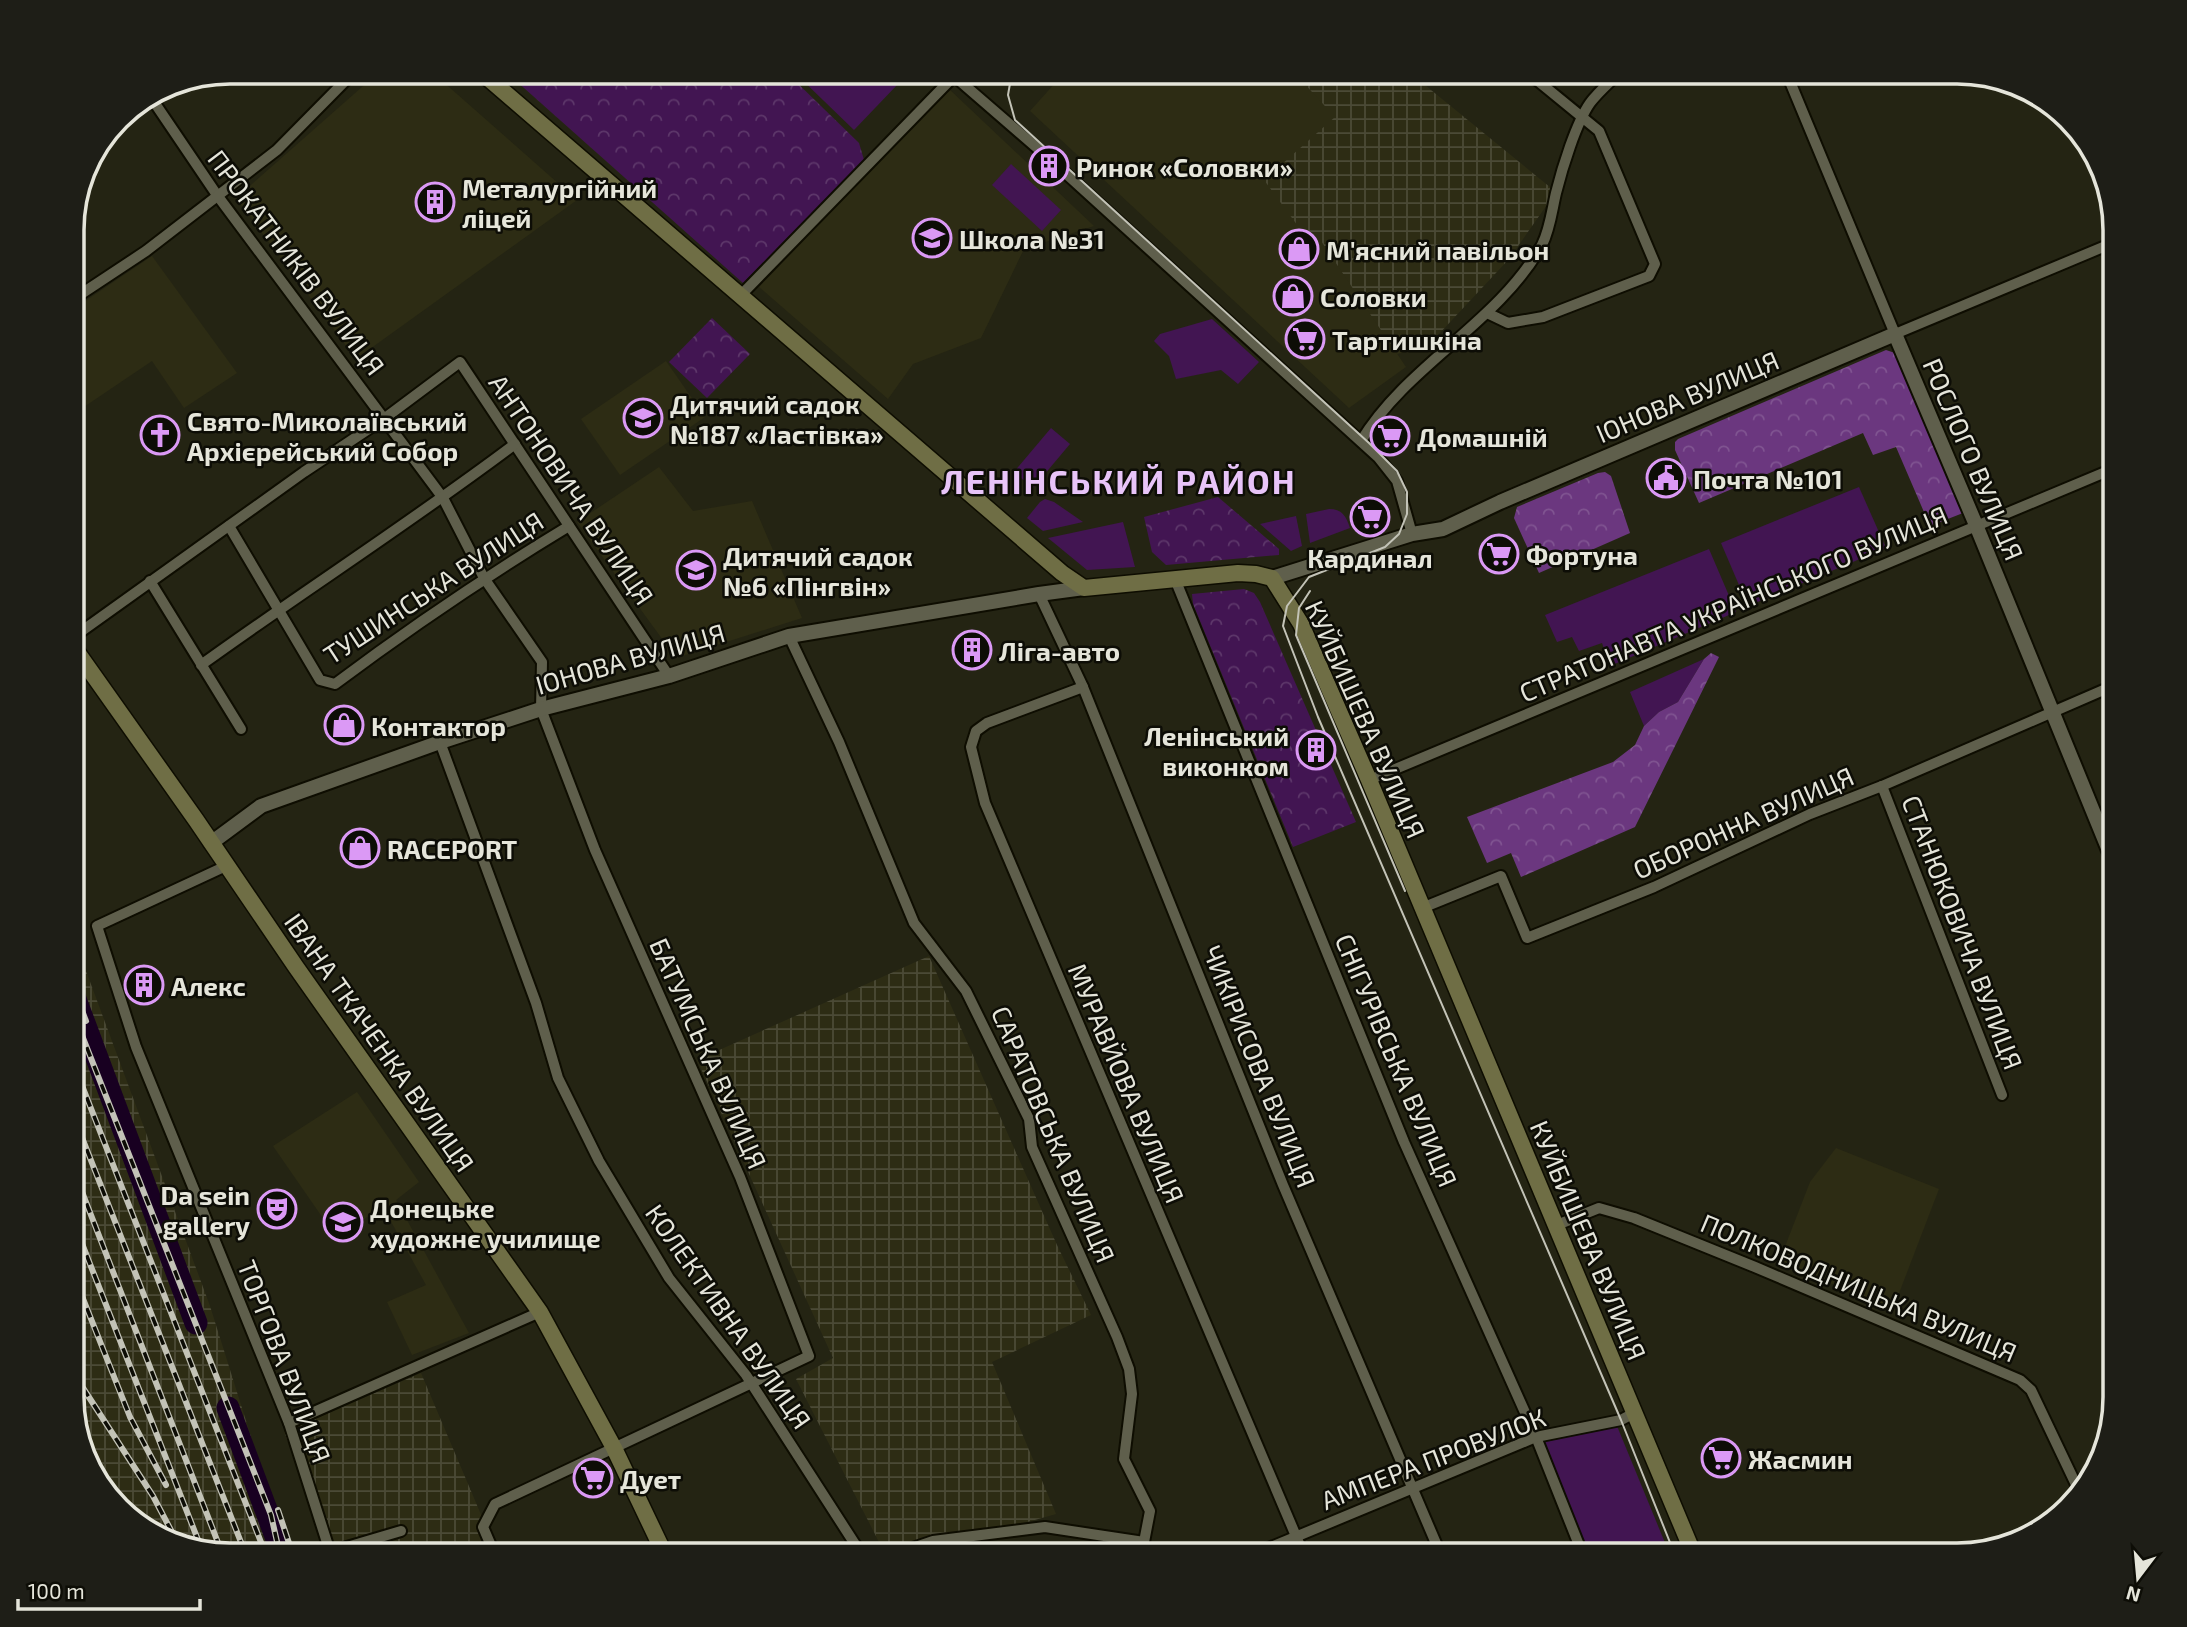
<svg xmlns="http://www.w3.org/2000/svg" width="2187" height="1627" font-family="'Exo 2',sans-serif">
<defs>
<pattern id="industrial-grid" width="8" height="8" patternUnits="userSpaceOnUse" patternTransform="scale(1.75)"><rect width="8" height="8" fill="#2d2c14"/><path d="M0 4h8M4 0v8" fill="none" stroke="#4b4a36"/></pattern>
<pattern id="forest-crowns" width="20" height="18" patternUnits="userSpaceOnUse" patternTransform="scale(1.75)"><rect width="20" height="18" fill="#6b377f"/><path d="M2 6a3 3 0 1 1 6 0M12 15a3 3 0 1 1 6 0" fill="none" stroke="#805491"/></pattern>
<pattern id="park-crowns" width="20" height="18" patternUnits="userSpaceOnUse" patternTransform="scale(1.75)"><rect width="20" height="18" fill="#421552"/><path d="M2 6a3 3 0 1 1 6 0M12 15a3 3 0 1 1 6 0" fill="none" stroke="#5d376a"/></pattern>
</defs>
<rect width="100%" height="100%" fill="#242413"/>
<g fill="#2d2c14">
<path d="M379 72H432L577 200 356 359 236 198Z"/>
<path d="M1065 72H1300V79L1336 117 1306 237 1315 231 1406 367 1349 408 1030 111Z"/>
<path d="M949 89 1094 226 1024 249 981 338 913 364 888 399 759 287Z"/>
<path d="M152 256 237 373 184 408 152 361 72 415V310Z"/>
<path d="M666 361 705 417 620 475 581 419Z"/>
<path d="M659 467 693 511 752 501 802 618 676 658 577 522Z"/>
<path d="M357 1092 419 1182 396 1200 469 1333 412 1355 387 1302 426 1285 383 1207 336 1237 273 1146Z"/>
<path d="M1836 1148 1939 1189 1893 1309 1779 1262 1810 1182Z"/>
</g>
<g fill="url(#industrial-grid)">
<path d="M1300 72H1409L1556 192 1509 259 1438 335 1416 349 1397 354 1315 232 1306 237 1264 180 1335 117 1300 79Z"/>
<path d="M72 933 210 1306 288 1555H229L133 1522 88 1467 72 1407Z"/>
<path d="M929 956 1057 1245 1091 1315 992 1362 1056 1514 1017 1525 881 1546 796 1379 833 1358 697 1060Z"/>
<path d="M421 1373 482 1517 477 1528 489 1555H334L284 1432Z"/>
</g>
<g fill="#421552">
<path d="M794 72H885L898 84 854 130Z"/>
<path d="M1011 164 1061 210 1042 231 992 185Z"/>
<path d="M1212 319 1259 362 1238 384 1221 370 1176 379 1169 356 1154 341 1160 334Z"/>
<path d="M1051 428 1070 444 1033 488 1014 472Z"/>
<path d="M1859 487 1886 548 1748 606 1721 543Z"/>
<path d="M1045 499 1054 502 1083 522 1043 531 1027 518 1040 502Z"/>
<path d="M1329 509C1342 509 1346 516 1350 528L1310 543 1306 514Z"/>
<path d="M1296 516 1302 546 1291 551 1260 524Z"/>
<path d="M1123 522 1135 567 1087 570 1048 538Z"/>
<path d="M1709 549 1736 612 1610 666 1602 643 1579 651 1572 637 1557 642 1545 615Z"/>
<path d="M1704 659 1678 702 1659 712 1644 726 1630 692Z"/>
<path d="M1617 1426 1670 1555H1590L1544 1442Z"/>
</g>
<g fill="url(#forest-crowns)">
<path d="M1886 350 1895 353 1898 357 1963 513 1930 526 1896 447 1873 455 1863 433 1699 503 1675 450V442L1678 439Z"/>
<path d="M1605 472 1611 476 1630 533 1539 573 1514 518 1517 507 1598 473Z"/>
<path d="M1711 653 1719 657 1635 827 1521 877 1511 853 1487 863 1467 817 1613 762 1635 745 1644 726 1659 712 1678 702 1704 659Z"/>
</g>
<g fill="url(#park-crowns)">
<path d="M506 72H786L859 143 864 160 743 283Z"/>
<path d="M712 318 750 354 707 398 669 362Z"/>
<path d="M1218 497 1279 549V555L1166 565 1152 552 1144 517Z"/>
<path d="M1244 589 1254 593 1260 602 1356 822 1293 847 1193 604 1192 594Z"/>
</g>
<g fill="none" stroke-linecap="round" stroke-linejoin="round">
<g stroke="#180021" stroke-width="23">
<path d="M72 991 196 1323"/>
<path d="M228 1408 283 1555"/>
</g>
<defs>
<g id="minor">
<path d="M1786 72 1895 334 2115 242"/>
<path d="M954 76 1051 160 1378 457 1397 481 1412 534"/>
<path d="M150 96 217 195 443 498 484 578 542 662 541 709 595 850 740 1177 809 1356 495 1504 483 1527 495 1555"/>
<path d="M741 295 958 72"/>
<path d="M72 300 146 251 277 150 354 72"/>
<path d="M1487 313 1508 323 1543 317 1649 276 1655 264 1599 131 1527 72"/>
<path d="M1361 441C1408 364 1497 324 1542 245 1550 229 1552 210 1556 193 1562 169 1576 123 1590 103 1598 92 1610 82 1620 72"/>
<path d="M229 526 320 680 335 684C411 627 488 575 569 526"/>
<path d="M1175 579 1404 1142 1536 1437 1583 1555"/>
<path d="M150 581 241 729"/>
<path d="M1039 594 1083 687 1283 1185 1441 1555"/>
<path d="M789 636 839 742 914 923 966 991 1029 1119 1032 1147 1117 1337 1129 1369 1132 1394 1124 1459 1150 1511 1144 1542 1149 1555"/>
<path d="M72 638 304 472 385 418 460 362 669 676"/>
<path d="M201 665C305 590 413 521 515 444"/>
<path d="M1083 687 987 723 976 731 971 747 985 803 1304 1555"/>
<path d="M440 742 536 1003 558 1078 599 1161 669 1278 746 1375 862 1555"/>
<path d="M1369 780 2115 468"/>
<path d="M1882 786 2002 1095"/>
<path d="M226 866 97 926 136 1047 289 1423 331 1555"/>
<path d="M1422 908 1501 876 1527 938 1654 887 1810 814 1882 786 2115 685"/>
<path d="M1557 1225 1599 1208 1634 1218 1755 1267 2020 1380 2031 1390 2081 1495"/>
<path d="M289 1423 540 1312"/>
<path d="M330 1552 401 1531"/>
<path d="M892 1555 933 1541 1045 1527 1144 1542"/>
<path d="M1252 1555 1536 1437 1621 1420 1634 1413"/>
</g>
<g id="tertiary">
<path d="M1272 578 1412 534 1443 529 1500 502 1895 334 1976 525 2115 865"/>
<path d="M211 843 261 806 440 742 541 709 669 676 789 636 1039 594 1084 588"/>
</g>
<g id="secondary">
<path d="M481 72 1062 573 1084 588 1238 573 1256 574 1272 578 1301 624 1369 780 1694 1555"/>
<path d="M72 645 196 820 296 967 540 1312 614 1448 665 1555"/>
</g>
</defs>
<use href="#minor" stroke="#0e0d01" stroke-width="14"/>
<use href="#tertiary" stroke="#0e0d01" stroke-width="18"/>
<use href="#secondary" stroke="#0e0d01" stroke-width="19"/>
<use href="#minor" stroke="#5f5f4c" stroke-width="10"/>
<use href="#tertiary" stroke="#5f5f4c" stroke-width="14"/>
<use href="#secondary" stroke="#6f6e45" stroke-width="16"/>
<g stroke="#c3c3b7" stroke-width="2">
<path d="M1012 72 1008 95 1015 120 1369 443 1397 471 1407 492V514L1399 534 1385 547 1309 577 1287 606 1283 626 1318 717 1621 1420 1675 1555"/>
<path d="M1310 591 1299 608 1296 635 1405 891"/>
</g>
<defs>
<g id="rail">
<path d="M72 985 86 1021"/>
<path d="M72 1010 271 1515 280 1555"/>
<path d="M72 1060 266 1555"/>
<path d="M72 1112 246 1555"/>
<path d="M72 1166 222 1553"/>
<path d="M72 1218 200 1545"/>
<path d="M72 1271 130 1417 166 1485"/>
<path d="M72 1371 153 1496 174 1536"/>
<path d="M278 1510 293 1555"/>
</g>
</defs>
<use href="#rail" stroke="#c3c3b7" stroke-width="6"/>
<use href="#rail" stroke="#0d0d06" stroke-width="3.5" stroke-dasharray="10" stroke-linecap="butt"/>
</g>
<defs>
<symbol id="building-ring" viewBox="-11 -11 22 22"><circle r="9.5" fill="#0d0d06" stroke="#db99f5" stroke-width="1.5"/><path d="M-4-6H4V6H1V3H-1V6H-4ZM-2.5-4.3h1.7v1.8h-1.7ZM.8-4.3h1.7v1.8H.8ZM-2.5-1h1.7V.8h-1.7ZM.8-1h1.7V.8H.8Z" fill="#db99f5"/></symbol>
<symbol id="school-ring" viewBox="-11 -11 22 22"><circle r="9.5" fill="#0d0d06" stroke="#db99f5" stroke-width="1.5"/><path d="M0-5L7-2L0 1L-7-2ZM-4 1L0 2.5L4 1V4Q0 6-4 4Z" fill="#db99f5"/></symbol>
<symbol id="shop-ring" viewBox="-11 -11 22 22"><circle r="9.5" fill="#0d0d06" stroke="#db99f5" stroke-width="1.5"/><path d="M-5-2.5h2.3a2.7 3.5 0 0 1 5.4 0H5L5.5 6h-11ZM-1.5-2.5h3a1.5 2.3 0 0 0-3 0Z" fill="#db99f5"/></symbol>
<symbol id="supermarket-ring" viewBox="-11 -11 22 22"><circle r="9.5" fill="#0d0d06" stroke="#db99f5" stroke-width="1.5"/><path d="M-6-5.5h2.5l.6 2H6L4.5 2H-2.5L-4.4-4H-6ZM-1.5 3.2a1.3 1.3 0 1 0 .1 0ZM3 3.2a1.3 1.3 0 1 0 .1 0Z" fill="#db99f5"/></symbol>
<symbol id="church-ring" viewBox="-11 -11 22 22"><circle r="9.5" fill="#0d0d06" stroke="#db99f5" stroke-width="1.5"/><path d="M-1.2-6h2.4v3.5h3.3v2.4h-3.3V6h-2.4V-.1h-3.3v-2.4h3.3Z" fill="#db99f5"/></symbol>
<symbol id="civic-ring" viewBox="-11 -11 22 22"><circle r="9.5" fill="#0d0d06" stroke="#db99f5" stroke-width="1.5"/><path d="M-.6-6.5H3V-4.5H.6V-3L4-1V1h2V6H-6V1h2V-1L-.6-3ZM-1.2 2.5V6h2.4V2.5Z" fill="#db99f5"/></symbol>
<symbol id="theatre-ring" viewBox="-11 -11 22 22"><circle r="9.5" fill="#0d0d06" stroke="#db99f5" stroke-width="1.5"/><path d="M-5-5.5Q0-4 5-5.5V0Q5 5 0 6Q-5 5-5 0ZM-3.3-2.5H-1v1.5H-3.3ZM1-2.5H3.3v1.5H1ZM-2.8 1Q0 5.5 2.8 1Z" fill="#db99f5"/></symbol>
<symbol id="university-ring" viewBox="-11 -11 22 22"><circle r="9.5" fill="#0d0d06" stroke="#db99f5" stroke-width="1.5"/><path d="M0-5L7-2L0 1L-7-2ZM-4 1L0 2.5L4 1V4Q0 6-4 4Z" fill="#db99f5"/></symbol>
</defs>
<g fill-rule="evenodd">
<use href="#building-ring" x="1027" y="144" width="44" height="44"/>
<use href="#building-ring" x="413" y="180" width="44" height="44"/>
<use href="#school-ring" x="910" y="216" width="44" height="44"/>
<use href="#shop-ring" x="1277" y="227" width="44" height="44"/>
<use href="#shop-ring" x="1271" y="274" width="44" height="44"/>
<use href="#supermarket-ring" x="1283" y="317" width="44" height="44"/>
<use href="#school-ring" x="621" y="396" width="44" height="44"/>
<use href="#church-ring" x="138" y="413" width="44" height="44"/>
<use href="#supermarket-ring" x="1368" y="414" width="44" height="44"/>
<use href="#civic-ring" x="1644" y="456" width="44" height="44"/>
<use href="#supermarket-ring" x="1348" y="495" width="44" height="44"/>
<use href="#supermarket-ring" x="1477" y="532" width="44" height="44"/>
<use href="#school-ring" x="674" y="548" width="44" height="44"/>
<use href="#building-ring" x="950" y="628" width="44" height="44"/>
<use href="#shop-ring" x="322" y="703" width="44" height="44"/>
<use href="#building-ring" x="1294" y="728" width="44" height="44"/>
<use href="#shop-ring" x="338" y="826" width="44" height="44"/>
<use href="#building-ring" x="122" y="963" width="44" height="44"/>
<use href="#theatre-ring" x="255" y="1187" width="44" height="44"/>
<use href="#university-ring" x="321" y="1200" width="44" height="44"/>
<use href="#supermarket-ring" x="1699" y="1436" width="44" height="44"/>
<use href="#supermarket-ring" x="571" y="1456" width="44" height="44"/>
</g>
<g text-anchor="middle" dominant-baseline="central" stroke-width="5" stroke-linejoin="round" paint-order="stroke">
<g font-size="26" font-weight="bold" fill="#e5e5da" stroke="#0d0d06" text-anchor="start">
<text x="1076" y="166">Ринок «Соловки»</text>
<text x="462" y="187">Металургійний<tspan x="462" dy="30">ліцей</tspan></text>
<text x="959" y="238">Школа №31</text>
<text x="1326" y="249">М'ясний павільон</text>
<text x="1320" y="296">Соловки</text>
<text x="1332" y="339">Тартишкіна</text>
<text x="670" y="403">Дитячий садок<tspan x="670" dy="30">№187 «Ластівка»</tspan></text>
<text x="187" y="420">Свято-Миколаївський<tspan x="187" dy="30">Архієрейський Собор</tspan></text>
<text x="1417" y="436">Домашній</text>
<text x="1693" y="478">Почта №101</text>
<text x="1526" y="554">Фортуна</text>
<text x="723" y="555">Дитячий садок<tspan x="723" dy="30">№6 «Пінгвін»</tspan></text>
<text x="1370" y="557" text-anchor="middle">Кардинал</text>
<text x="999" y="650">Ліга-авто</text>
<text x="371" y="725">Контактор</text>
<text x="1289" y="735" text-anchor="end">Ленінський<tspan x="1289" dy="30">виконком</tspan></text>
<text x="387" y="848">RACEPORT</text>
<text x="171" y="985">Алекс</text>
<text x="250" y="1194" text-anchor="end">Da sein<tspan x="250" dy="30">gallery</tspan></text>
<text x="370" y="1207">Донецьке<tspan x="370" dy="30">художнє училище</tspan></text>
<text x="1748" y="1458">Жасмин</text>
<text x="620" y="1478">Дует</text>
</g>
<g font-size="26" fill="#e5e5da" stroke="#0d0d06">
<text transform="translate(297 262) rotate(53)">ПРОКАТНИКІВ ВУЛИЦЯ</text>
<text transform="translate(1687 396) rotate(-23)">ІОНОВА ВУЛИЦЯ</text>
<text transform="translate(1974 459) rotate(67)">РОСЛОГО ВУЛИЦЯ</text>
<text transform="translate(572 489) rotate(56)">АНТОНОВИЧА ВУЛИЦЯ</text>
<text transform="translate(433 587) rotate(-33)">ТУШИНСЬКА ВУЛИЦЯ</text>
<text transform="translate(1733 603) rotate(-23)">СТРАТОНАВТА УКРАЇНСЬКОГО ВУЛИЦЯ</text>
<text transform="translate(630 658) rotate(-16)">ІОНОВА ВУЛИЦЯ</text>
<text transform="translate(1366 719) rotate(66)">КУЙБИШЕВА ВУЛИЦЯ</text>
<text transform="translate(1743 822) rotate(-24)">ОБОРОННА ВУЛИЦЯ</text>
<text transform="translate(1963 932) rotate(69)">СТАНЮКОВИЧА ВУЛИЦЯ</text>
<text transform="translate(380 1042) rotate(55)">ІВАНА ТКАЧЕНКА ВУЛИЦЯ</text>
<text transform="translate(709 1053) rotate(66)">БАТУМСЬКА ВУЛИЦЯ</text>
<text transform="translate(1397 1060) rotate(67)">СНІГУРІВСЬКА ВУЛИЦЯ</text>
<text transform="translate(1260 1066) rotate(68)">ЧИКІРИСОВА ВУЛИЦЯ</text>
<text transform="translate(1127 1083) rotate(67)">МУРАВЙОВА ВУЛИЦЯ</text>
<text transform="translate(1054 1134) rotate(67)">САРАТОВСЬКА ВУЛИЦЯ</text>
<text transform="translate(1589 1240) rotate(67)">КУЙБИШЕВА ВУЛИЦЯ</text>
<text transform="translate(1859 1287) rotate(23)">ПОЛКОВОДНИЦЬКА ВУЛИЦЯ</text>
<text transform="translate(729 1316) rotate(55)">КОЛЕКТИВНА ВУЛИЦЯ</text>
<text transform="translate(285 1361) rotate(69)">ТОРГОВА ВУЛИЦЯ</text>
<text transform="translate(1433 1458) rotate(-21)">АМПЕРА ПРОВУЛОК</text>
</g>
<g font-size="33" font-weight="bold" letter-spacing="2" fill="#e8c4f8" stroke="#0d0d06">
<text x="1119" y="481">ЛЕНІНСЬКИЙ РАЙОН</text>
</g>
</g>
<path d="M0 0H2187V1627H0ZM230 84H1957A146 146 0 0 1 2103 230V1397A146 146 0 0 1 1957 1543H230A146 146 0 0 1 84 1397V230A146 146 0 0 1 230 84Z" fill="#1e1e17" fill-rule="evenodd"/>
<path fill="none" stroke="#e5e5da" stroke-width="3.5" d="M230 84H1957A146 146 0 0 1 2103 230V1397A146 146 0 0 1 1957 1543H230A146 146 0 0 1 84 1397V230A146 146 0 0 1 230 84Z"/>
<g transform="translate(2138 1578) rotate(196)" stroke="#0d0d06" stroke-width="5" paint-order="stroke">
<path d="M0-5L12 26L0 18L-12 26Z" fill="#e5e5da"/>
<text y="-10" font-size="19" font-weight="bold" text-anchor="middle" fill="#e5e5da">N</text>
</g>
<path d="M18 1599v10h182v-10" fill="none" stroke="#e5e5da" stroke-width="3.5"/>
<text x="28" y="1599" font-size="21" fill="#e5e5da" stroke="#0d0d06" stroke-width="5" paint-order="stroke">100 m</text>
</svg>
